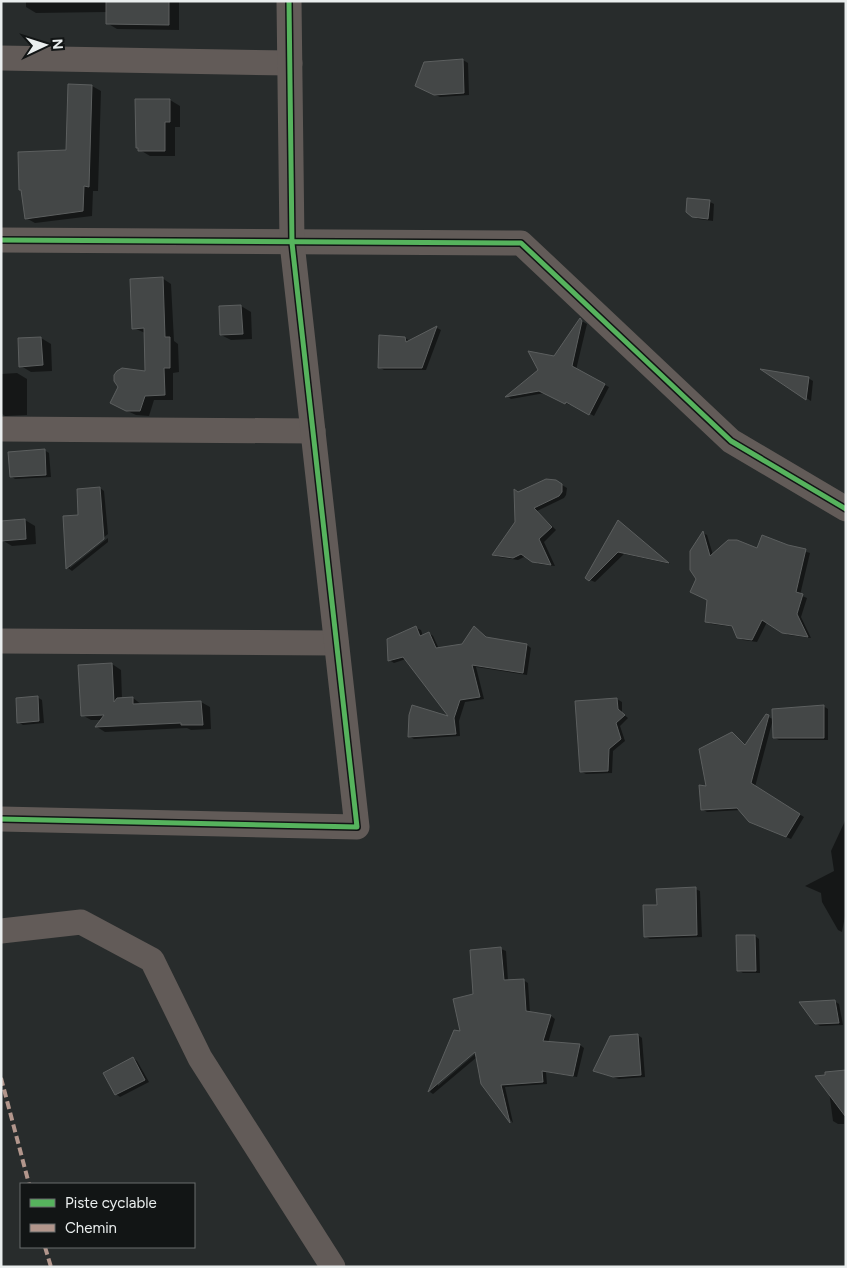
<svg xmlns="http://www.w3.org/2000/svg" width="847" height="1268" font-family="Figtree,sans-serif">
<rect width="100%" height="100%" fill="#282c2c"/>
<g fill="#0007" fill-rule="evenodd">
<path d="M26 1H179V30L117 29 107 23V12L36 13 26 7Z"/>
<path d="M463 60 468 63 469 95 440 97 421 88Z"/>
<path d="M92 86 101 91 98 191H93L92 216 35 223 26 218 67 151Z"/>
<path d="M170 100 180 106V127H175V156H150L140 150Z"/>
<path d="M710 202 714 204 713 221 698 219 687 212Z"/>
<path d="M162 278 171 284 174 341 178 344 179 372 173 373V400H154L149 416 136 415 121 408 146 373 145 333 134 328Z"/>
<path d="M241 306 251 312 252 339 231 340 221 335Z"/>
<path d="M580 320 587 324 576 370 609 387 594 416 571 403 570 405 545 393 511 399 507 396 555 357Z"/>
<path d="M437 328 441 330 426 370H384L379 367 405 338 410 341Z"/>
<path d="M41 338 51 344 52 371 31 372 21 366Z"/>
<path d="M765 371 808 378 813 381 811 401Z"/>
<path d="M17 373 27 379V415L5 416 1 413V374Z"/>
<path d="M44 450 49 453 51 477 15 479 11 476Z"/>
<path d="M555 481 567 488 566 495 564 498 537 511 556 530 544 542 555 566 538 564 526 556 518 560 498 557 494 555 517 522 519 493Z"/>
<path d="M100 488 104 491 108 534 70 565V568L108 538V542L72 571 68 568 64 517 80 516Z"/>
<path d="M25 520 35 526 36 544 12 546 2 540Z"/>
<path d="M622 524 670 564 624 554 595 582 590 580Z"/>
<path d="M703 533 707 535 713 555 787 546 810 553 800 595 807 598 801 617 811 638 788 635 767 622 757 642 743 640 738 637 734 627 711 624 706 621 708 602 697 579Z"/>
<path d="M416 628 421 630 423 636 429 633 433 636 439 649 463 645 479 630 488 639 527 645 531 648 527 675 476 667 484 699 465 702 459 721 460 736 414 739 409 736 451 718 406 659 394 663 389 660Z"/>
<path d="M112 664 121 670 122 699 133 698 142 705 201 702 210 707 211 729 191 730 187 728 105 732 97 727 102 720H91L82 715Z"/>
<path d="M37 697 42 700 44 723 23 725 18 722Z"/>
<path d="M617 699 622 702V713L628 718 620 726 625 741 613 751 612 773 586 774 582 772Z"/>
<path d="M823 706 828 709V740H779L775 738Z"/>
<path d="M766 716 773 719 755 787 804 817 791 839 755 824 749 821 741 810 707 812 702 809 707 788 732 733 746 745Z"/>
<path d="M845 821 846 911 842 932 838 930 822 902 821 893 805 886 834 871 831 851Z"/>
<path d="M695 889 700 891 702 937 650 939 646 937Z"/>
<path d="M755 936 759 939 760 973H743L738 970Z"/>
<path d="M501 949 506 951 508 981 523 980 528 983 530 1013 551 1016 555 1019 548 1043 580 1045 584 1048 577 1077 546 1072 547 1084 505 1087 513 1123 482 1083 477 1057 433 1094 430 1092 455 1032 461 1033 475 995 472 951ZM479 1047 481 1049 438 1086V1082Z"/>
<path d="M834 1001 839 1004 843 1025 820 1026 815 1023Z"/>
<path d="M638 1035 642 1038 645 1077 619 1079 599 1073Z"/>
<path d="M133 1058 137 1061 149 1082 120 1097 116 1094Z"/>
<path d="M846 1071 844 1124H838L833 1121 827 1076Z"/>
</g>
<g fill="#444747" stroke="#5c5f5f">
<path d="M106 1H169V25L106 24Z"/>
<path d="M463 59 464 93 434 95 415 86 424 62Z"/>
<path d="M68 84 92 85 89 187 84 186 83 211 25 219 21 190H19L18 152 66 150Z"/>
<path d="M135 99H170V122H165V151H138V148H136Z"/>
<path d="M687 198 710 200 708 219 692 217 686 212Z"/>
<path d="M163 277 165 337H170V368H164L165 395 145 396 140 411H126L110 403 118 387 114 381V375L117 371 122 368 145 371 144 328 132 329 130 279Z"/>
<path d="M241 305 243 334 220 335 219 306Z"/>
<path d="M580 318 582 321 572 366 605 384 589 415 566 402 565 404 539 391 505 397 538 370 528 351 554 356Z"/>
<path d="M437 326 422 368H378L379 335 405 337 406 342Z"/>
<path d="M41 337 43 365 19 367 18 338Z"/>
<path d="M760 369 809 377 806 400Z"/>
<path d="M45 449 46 475 10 477 8 452Z"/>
<path d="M546 479 556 480 562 484V492L559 496 534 508 552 527 539 539 551 565 532 562 521 554 513 558 492 555 515 522 514 489 518 492Z"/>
<path d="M100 487 104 539 66 569 63 516 78 515 77 489Z"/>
<path d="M25 519 26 539 1 541V521Z"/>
<path d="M618 520 669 563 618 552 589 581 585 578Z"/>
<path d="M703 531 710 556 728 540H737L757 548 762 535 788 545 806 549 796 592 803 594 797 614 808 637 782 633 762 620 752 640 737 638 732 626 705 622 707 600 690 592 696 579 690 570V551Z"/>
<path d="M416 626 420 636 429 632 436 648 462 644 474 626 486 637 527 644 523 673 472 665 480 697 460 700 454 718 456 734 408 737 409 715 412 705 448 716 403 657 388 661 387 639Z"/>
<path d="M112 663 114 702 117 698 133 697V704L201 701 203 725H181V723L95 727 104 715 81 716 78 665Z"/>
<path d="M38 696 39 721 17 723 16 698Z"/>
<path d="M617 698 618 709 625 715 616 723 621 739 609 749 608 771 580 772 575 701Z"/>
<path d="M824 705V738H773L772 709Z"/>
<path d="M766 714 769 715 751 783 800 814 786 837 749 822 737 808 701 810 699 785 706 786 699 749 732 732 745 745Z"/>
<path d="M696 887 697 935 644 937 643 905H657L656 889Z"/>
<path d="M736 935H755L756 971H737Z"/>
<path d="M501 947 504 980 524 979 526 1011 551 1015 543 1041 580 1044 573 1076 542 1071 543 1082 501 1085 510 1123 481 1084 475 1052 428 1092 454 1030 460 1031 453 999 473 994 470 950Z"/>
<path d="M835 1000 839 1023 815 1024 799 1002Z"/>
<path d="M638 1034 641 1075 613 1077 593 1071 610 1036Z"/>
<path d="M133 1057 145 1080 115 1095 103 1073Z"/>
<path d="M846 1070 845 1116 815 1076 825 1075V1072Z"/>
</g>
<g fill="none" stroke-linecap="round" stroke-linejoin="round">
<g stroke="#625b58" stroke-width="25">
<path d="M1 58 290 63"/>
<path d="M1 240 521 243 731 441 846 509"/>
<path d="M1 429 313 431"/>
<path d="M1 641 336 643"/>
<path d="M1 819 357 827 292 243 289 1"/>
<path d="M1 931 81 922 152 960 200 1058 333 1267"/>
</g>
<g stroke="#b2968c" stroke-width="4" stroke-dasharray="8 4" stroke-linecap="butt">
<path d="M1 1078 29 1184"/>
<path d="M45 1247 51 1267"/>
</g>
<defs>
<g id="cycleway">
<path d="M1 240 521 243 731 441 846 509"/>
<path d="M1 819 357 827 292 243 289 1"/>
</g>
</defs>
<use href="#cycleway" stroke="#121515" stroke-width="8"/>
<use href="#cycleway" stroke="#56b35d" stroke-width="5"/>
</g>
<rect width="847" height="1268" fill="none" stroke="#eaeeee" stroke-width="5"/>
<rect x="20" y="1183" width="175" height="65" fill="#121515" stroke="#686c6c"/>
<rect x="30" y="1199" width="25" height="8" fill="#56b35d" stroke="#686c6c"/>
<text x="65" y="1208" font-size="15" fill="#eaeeee">Piste cyclable</text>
<rect x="30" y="1224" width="25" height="8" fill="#b2968c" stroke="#686c6c"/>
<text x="65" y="1233" font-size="15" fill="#eaeeee">Chemin</text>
<g transform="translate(45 45) rotate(86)" stroke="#121515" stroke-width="4" paint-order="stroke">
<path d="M0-4L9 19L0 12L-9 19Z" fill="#eaeeee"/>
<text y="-8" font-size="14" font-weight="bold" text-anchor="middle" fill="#eaeeee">N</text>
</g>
</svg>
